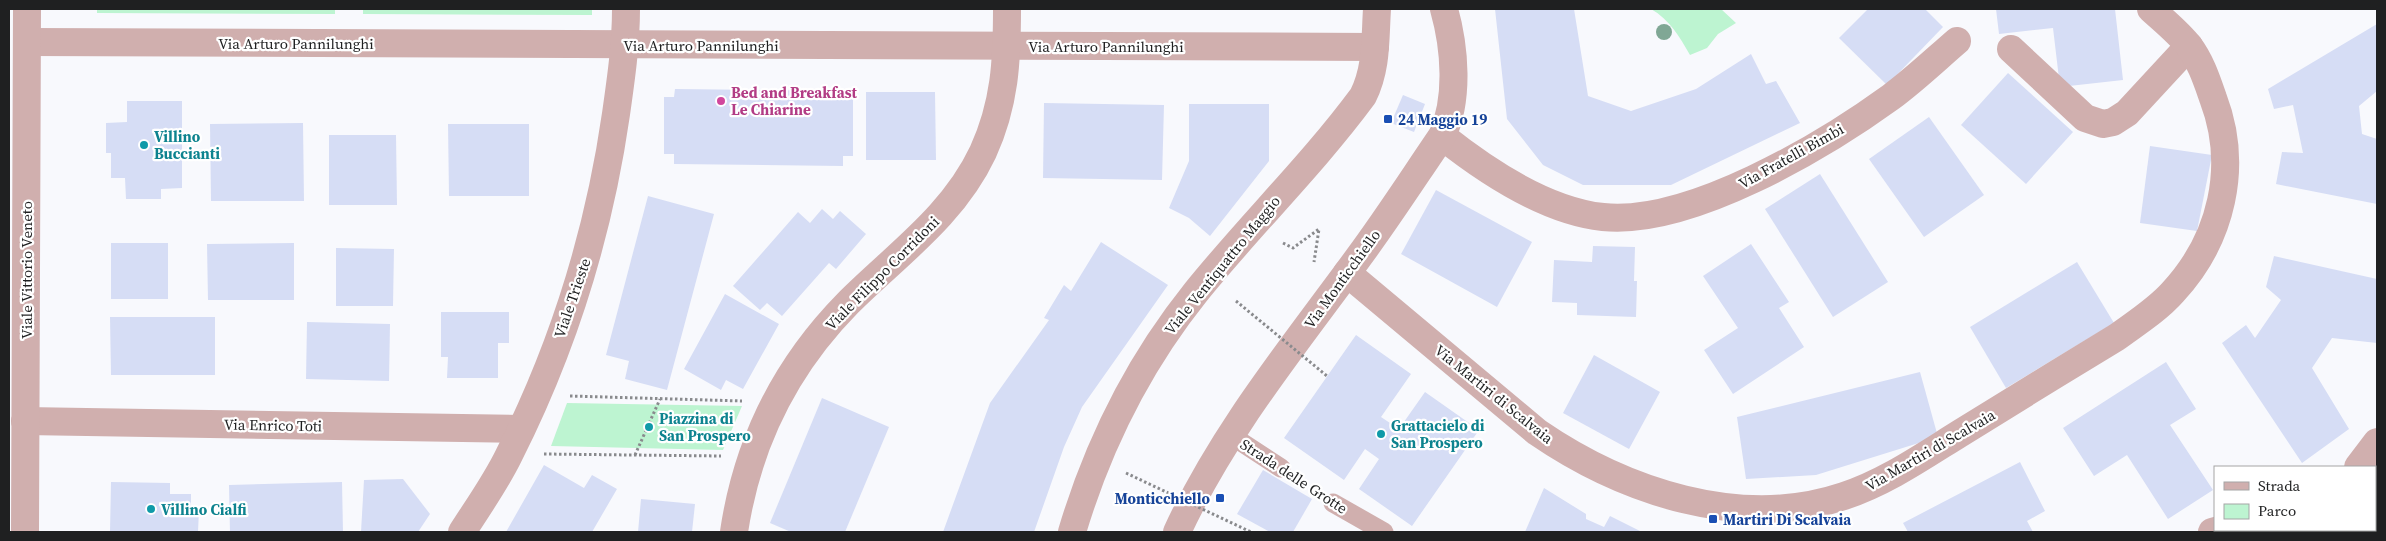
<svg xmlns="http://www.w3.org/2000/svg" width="2386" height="541" font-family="'Source Serif 4',serif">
<rect width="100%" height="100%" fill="#f8f9fd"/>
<g fill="#bdf4d1">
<path d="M97 9H335V14L97 13Z"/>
<path d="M363 9H592V15L363 14Z"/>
<path d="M1651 9H1721L1736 23 1718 34 1707 48 1690 55C1679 36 1670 20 1651 9Z"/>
<path d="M567 403 742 406 723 450 551 446Z"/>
</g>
<g fill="#d6ddf5">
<path d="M1495 9H1574L1588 96 1631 111 1696 89 1751 54 1766 84 1776 81 1800 123 1671 185H1583L1543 165 1507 119Z"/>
<path d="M1868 9H1925L1943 27 1887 85 1839 38Z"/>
<path d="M1996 9H2115L2123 80 2060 87 2053 28 1999 34Z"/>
<path d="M2377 24V91L2359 106 2362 134 2377 139V204L2276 184 2282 152 2303 153 2293 105 2274 109 2268 89Z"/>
<path d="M2008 73 2073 132 2026 184 1961 125Z"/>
<path d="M675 89 844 91V99H853V156H843V166L674 164V154H664V97H674Z"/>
<path d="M866 92H935L936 160H866Z"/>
<path d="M1403 95 1425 104 1414 132 1391 123Z"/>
<path d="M127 101H182V188L161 189V199H126L125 178H111V153H106V123L127 122Z"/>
<path d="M1044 103 1164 105 1162 180 1043 178Z"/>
<path d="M1189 104H1269V161L1210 236 1189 218 1169 208 1189 161Z"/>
<path d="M1929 117 1984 195 1924 237 1869 159Z"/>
<path d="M303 123 304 201H211L210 124Z"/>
<path d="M448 124H529V196H449Z"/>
<path d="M329 135H396L397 205H329Z"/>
<path d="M2150 146 2212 155 2197 231 2140 223Z"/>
<path d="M1820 174 1888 282 1833 317 1765 209Z"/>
<path d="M1436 190 1532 242 1497 307 1401 254Z"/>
<path d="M648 196 714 214 667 390 625 379 629 361 606 355Z"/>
<path d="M822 209 833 219 840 211 866 234 836 269 829 263 782 316 767 303 760 310 733 286 798 212 810 223Z"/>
<path d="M1101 242 1168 285 1082 407 1064 447 1034 532H943L990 403 1049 320 1044 318 1064 285 1071 291Z"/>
<rect x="111" y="243" width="57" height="56"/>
<path d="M294 243V300H208L207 244Z"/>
<path d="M1751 244 1789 302 1779 308 1804 347 1733 394 1704 350 1738 328 1703 276Z"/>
<path d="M1593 246 1635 247 1634 281H1637L1636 317 1577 315V303L1552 302 1554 260 1592 262Z"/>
<path d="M336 248 394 249 393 306H336Z"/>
<path d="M2274 256 2377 279V343L2332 338 2312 368 2349 429 2302 463 2222 343 2246 325 2255 338 2281 300 2266 287Z"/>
<path d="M2077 262 2114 323 2006 388 1970 327Z"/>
<path d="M725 294 779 324 743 389 726 380 721 390 684 369Z"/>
<path d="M441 312H509V343H498V378H447L448 357H441Z"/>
<path d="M110 317H215V375H111Z"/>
<path d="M307 322 390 324 389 381 306 379Z"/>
<path d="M1356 335 1411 374 1381 417 1399 429 1425 392 1479 430 1412 526 1359 489 1379 459 1365 449 1344 480 1284 438Z"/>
<path d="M1594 355 1660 392 1629 449 1563 413Z"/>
<path d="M2166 362 2196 409 2170 425 2213 490 2168 519 2127 455 2094 476 2063 428Z"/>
<path d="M1920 372 1938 437 1816 475 1746 479 1737 417Z"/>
<path d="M822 398 889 427 845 532H791L770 523Z"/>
<path d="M2020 462 2045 511 2027 521 2033 532H1908L1903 523Z"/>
<path d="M544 465 584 488 592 475 617 489 592 532H506Z"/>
<path d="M1263 470 1312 499 1293 532H1270L1237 514Z"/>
<path d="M403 479 430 514 418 532H361L364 480Z"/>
<path d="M111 482 170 483V494H191V510H199L198 532H110Z"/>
<path d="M342 482 343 532H230L229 485Z"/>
<path d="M1544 488 1586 514V519L1604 527 1610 516 1642 532H1525Z"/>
<path d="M641 499 695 504 692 532H638Z"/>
</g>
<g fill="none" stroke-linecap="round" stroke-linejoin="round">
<g stroke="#898a8d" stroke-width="3" stroke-dasharray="2.5 2.5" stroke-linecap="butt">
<path d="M1283 243 1293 248 1319 229 1314 262"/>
<path d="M570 396 742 401"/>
<path d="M544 454 721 456"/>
<path d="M635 455 660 399"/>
</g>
<g stroke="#d0afae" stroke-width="19">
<path d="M1229 434 1281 468"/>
<path d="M1333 503 1384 532"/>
</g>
<g stroke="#d0afae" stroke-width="28">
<path d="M27 42 1375 47"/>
<path d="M2011 49 2085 118 2103 124 2113 122 2127 113 2189 46"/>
<path d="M1442 136C1486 171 1546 211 1603 217 1689 226 1822 147 1891 97 1914 80 1935 60 1957 41"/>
<path d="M1347 273 1537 432C1623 491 1740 531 1844 496 1886 482 1922 457 1959 434 2012 401 2064 369 2117 337 2136 323 2157 310 2173 292 2222 239 2239 166 2213 98 2207 81 2201 62 2189 46 2179 33 2164 21 2151 9"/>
<path d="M25 421 521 429"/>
<path d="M2358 467 2377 442"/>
<path d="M462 532C478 507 496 482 509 455 563 348 599 232 616 114 621 79 626 44 626 9"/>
<path d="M734 532C747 445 785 367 848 303 896 255 953 216 983 152 1005 104 1007 61 1007 9"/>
<path d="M1072 532C1098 445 1139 363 1196 292 1250 225 1312 165 1363 96 1377 68 1375 39 1377 9"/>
<path d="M1177 532C1223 432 1293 347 1358 258 1387 219 1414 177 1442 136 1459 99 1455 48 1444 9"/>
<path d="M2212 532 2219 530"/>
</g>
<path stroke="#d0afae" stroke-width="28" d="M25 532 27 9"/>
<g stroke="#898a8d" stroke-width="3" stroke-dasharray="2.5 2.5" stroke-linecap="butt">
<path d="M1236 301 1327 376"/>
<path d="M1126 473 1251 532"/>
</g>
</g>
<circle fill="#80a795" cx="1664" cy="32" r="8"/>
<circle fill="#d1479c" stroke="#fff" stroke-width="2" cx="721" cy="101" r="5"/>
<g fill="#1a4fb4" stroke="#fff" stroke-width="2">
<rect x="1383" y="114" width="10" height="10" rx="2.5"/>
<rect x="1215" y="493" width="10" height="10" rx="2.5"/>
<rect x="1708" y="514" width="10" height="10" rx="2.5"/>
</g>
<g fill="#0f9aa8" stroke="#fff" stroke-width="2">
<circle cx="144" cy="145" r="5"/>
<circle cx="649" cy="427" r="5"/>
<circle cx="1381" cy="434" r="5"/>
<circle cx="151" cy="509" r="5"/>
</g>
<g text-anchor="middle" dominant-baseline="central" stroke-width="4.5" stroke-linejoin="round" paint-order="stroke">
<g font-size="15" fill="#1f2021" stroke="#fff">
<text x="296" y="43">Via Arturo Pannilunghi</text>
<text x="701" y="45">Via Arturo Pannilunghi</text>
<text x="1106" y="46">Via Arturo Pannilunghi</text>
<text transform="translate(1791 156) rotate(-29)">Via Fratelli Bimbi</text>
<text transform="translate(1222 265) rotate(-51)">Viale Ventiquattro Maggio</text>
<text transform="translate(26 270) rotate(-90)">Viale Vittorio Veneto</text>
<text transform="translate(882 273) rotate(-45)">Viale Filippo Corridoni</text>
<text transform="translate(1342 279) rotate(-54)">Via Monticchiello</text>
<text transform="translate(572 298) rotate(-71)">Viale Trieste</text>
<text transform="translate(1494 394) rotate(39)">Via Martiri di Scalvaia</text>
<text transform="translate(273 425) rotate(1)">Via Enrico Toti</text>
<text transform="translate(1930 450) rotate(-30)">Via Martiri di Scalvaia</text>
<text transform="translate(1294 476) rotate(33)">Strada delle Grotte</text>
</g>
<g font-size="15" font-weight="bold" fill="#b23c85" stroke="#fff" text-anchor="start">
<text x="731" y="92">Bed and Breakfast<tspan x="731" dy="17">Le Chiarine</tspan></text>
</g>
<g font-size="15" font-weight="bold" fill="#164399" stroke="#fff" text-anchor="start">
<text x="1398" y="119">24 Maggio 19</text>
<text x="1210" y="498" text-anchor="end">Monticchiello</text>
<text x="1723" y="519">Martiri Di Scalvaia</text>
</g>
<g font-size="15" font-weight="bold" fill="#0d838f" stroke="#fff" text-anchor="start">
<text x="154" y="136">Villino<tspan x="154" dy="17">Buccianti</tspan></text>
<text x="659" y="418">Piazzina di<tspan x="659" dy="17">San Prospero</tspan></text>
<text x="1391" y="425">Grattacielo di<tspan x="1391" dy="17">San Prospero</tspan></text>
<text x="161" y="509">Villino Cialfi</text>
</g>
</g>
<rect width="2386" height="541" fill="none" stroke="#1f2021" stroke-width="20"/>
<rect x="2214" y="466" width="162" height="65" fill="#ffffff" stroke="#a5a6a6"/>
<rect x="2224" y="482" width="25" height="8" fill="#d0afae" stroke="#a5a6a6"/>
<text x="2258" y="491" font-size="15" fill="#1f2021">Strada</text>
<rect x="2224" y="504" width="25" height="15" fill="#bdf4d1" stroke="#a5a6a6"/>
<text x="2258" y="516" font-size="15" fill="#1f2021">Parco</text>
</svg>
